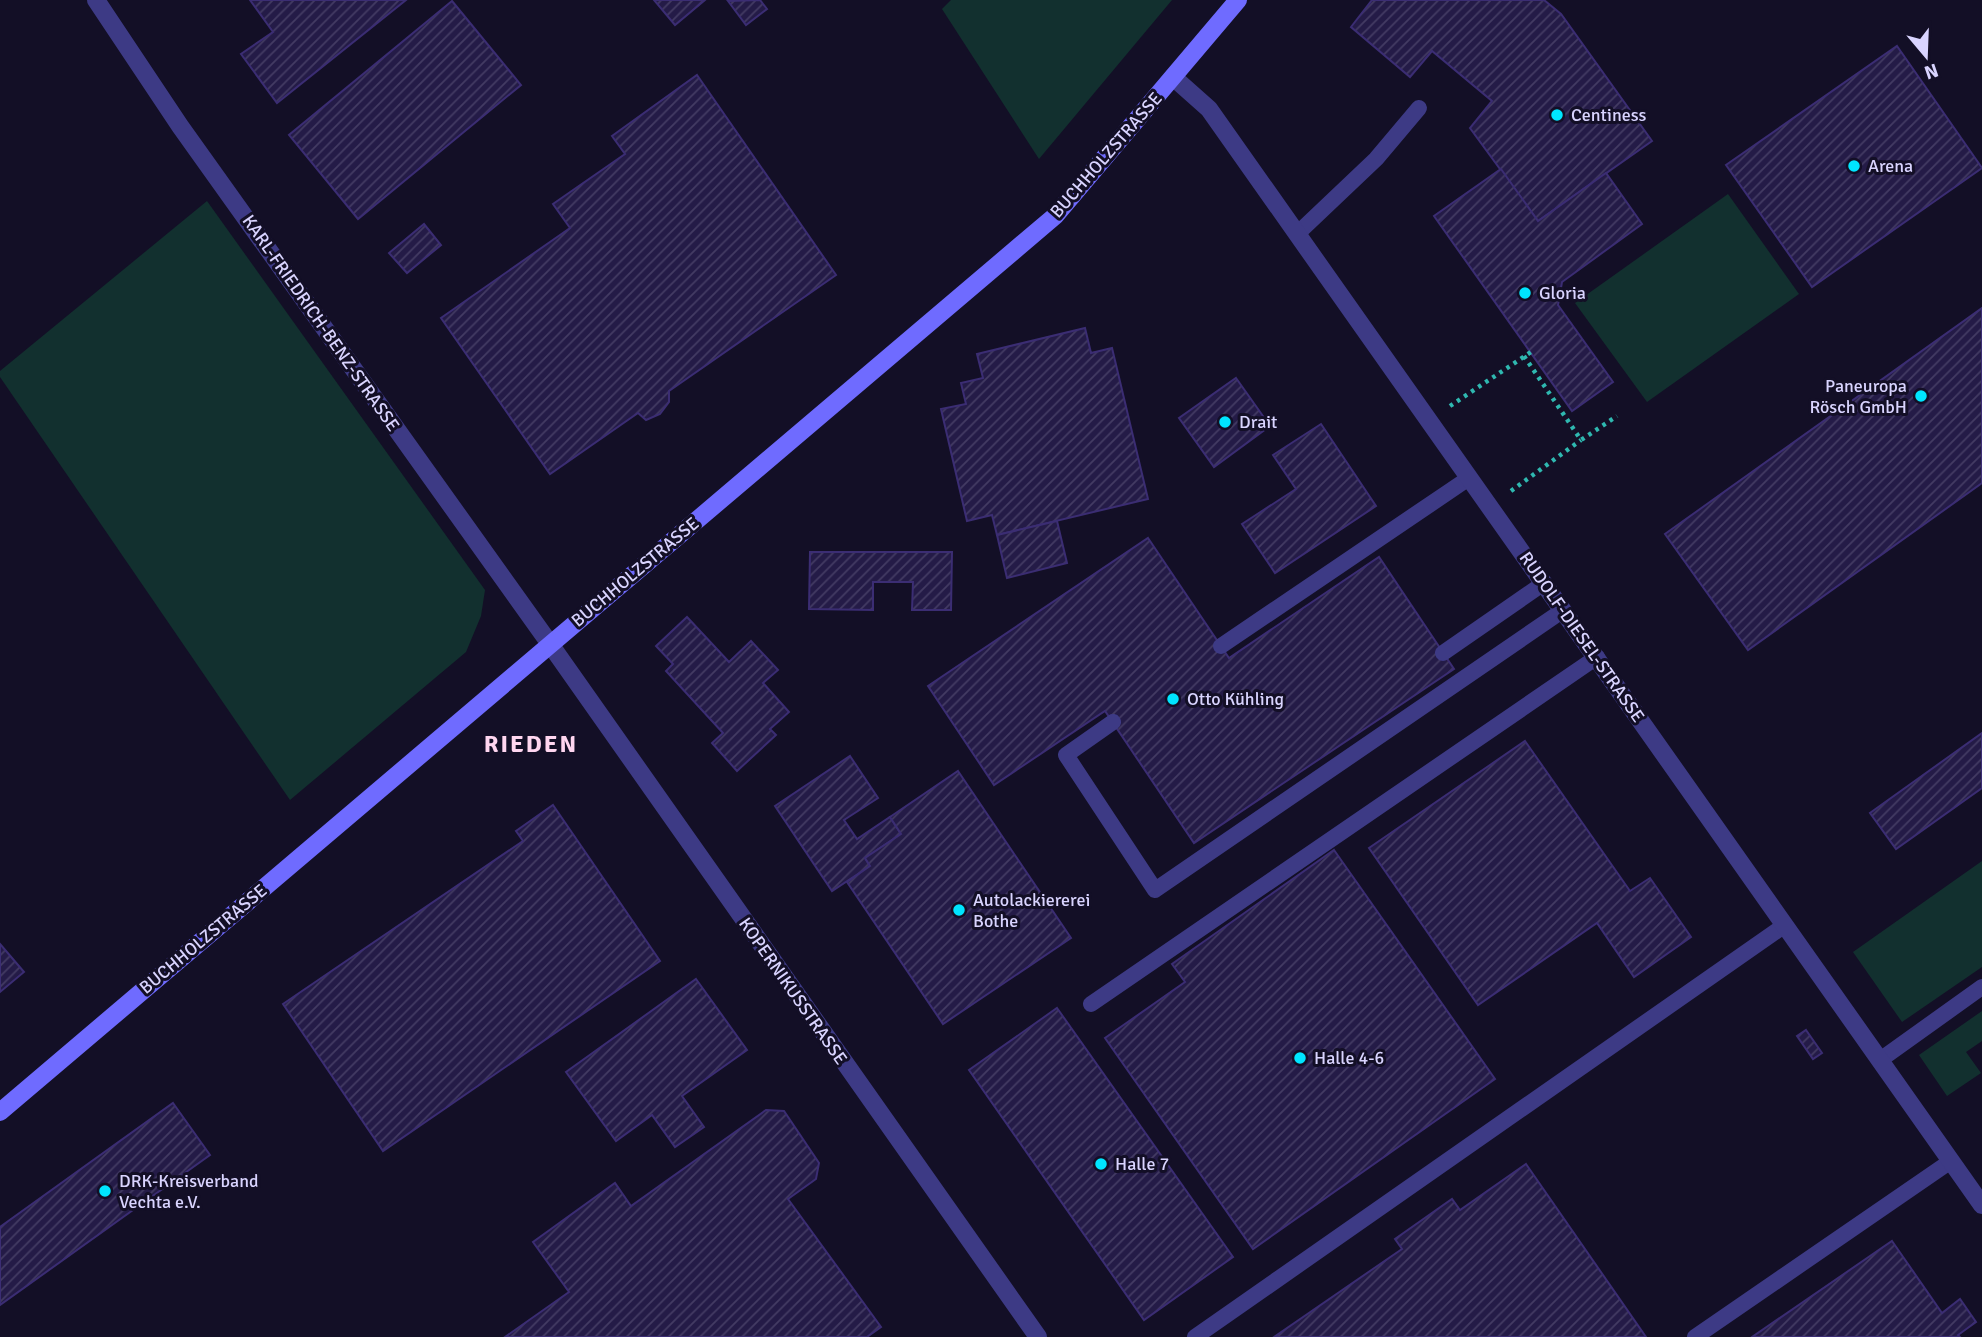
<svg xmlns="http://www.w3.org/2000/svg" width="1982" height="1337" font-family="Signika,sans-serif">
<defs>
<pattern id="building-hatch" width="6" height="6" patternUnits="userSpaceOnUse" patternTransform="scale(1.75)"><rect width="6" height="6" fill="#241b47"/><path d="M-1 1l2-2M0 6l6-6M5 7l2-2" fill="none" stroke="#433b63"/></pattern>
</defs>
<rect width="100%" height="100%" fill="#130f26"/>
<g fill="#12302f">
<path d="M951 0H1172L1039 159 942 9Z"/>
<path d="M1728 194 1799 294 1647 402 1575 303Z"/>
<path d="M207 201 485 590 481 616 466 652 290 800 0 377V371Z"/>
<path d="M1982 861V967L1902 1022 1853 952Z"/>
<path d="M1982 1011V1041L1966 1052 1981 1073 1947 1096 1919 1055Z"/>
</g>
<g fill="url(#building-hatch)" stroke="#3b2d73" stroke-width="2">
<path d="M250 0H406L277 103 241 54 273 32Z"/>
<path d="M654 0H705L675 25Z"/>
<path d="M760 0 767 9 746 25 728 1Z"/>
<path d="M1372 0H1544L1561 14 1652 141 1538 221 1470 128 1492 101 1432 51 1410 77 1351 27Z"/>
<path d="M452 1 521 85 358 219 289 135Z"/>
<path d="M1897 46 1982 168 1812 287 1726 165Z"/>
<path d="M697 75 836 275 669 391V402L660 414 646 420 638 413 550 474 441 318 570 228 553 204 625 154 612 136Z"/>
<path d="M1501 169 1538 221 1606 173 1642 224 1562 282 1558 305 1613 382 1572 411 1434 216Z"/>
<path d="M424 224 441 245 407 273 389 253Z"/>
<path d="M1982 308V483L1748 650 1665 534Z"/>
<path d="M1085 328 1091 353 1112 348 1148 499 997 535 992 515 967 521 941 409 966 404 961 383 983 378 977 354Z"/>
<path d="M1236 378 1270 426 1214 467 1179 418Z"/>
<path d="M1321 424 1376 506 1275 573 1242 524 1296 489 1273 455Z"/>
<path d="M1057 521 1067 563 1007 578 997 535Z"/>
<path d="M1148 538 1229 658 1379 557 1454 669 1194 843 1105 711 994 785 928 686Z"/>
<path d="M810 552H952L951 610H912L913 582H873V610L809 609Z"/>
<path d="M687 617 729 662 751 641 778 670 763 683 789 712 770 729 776 735 737 771 712 743 723 733 666 671 673 664 656 646Z"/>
<path d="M1982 733V788L1896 849 1870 813Z"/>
<path d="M1525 741 1630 891 1650 878 1691 937 1634 977 1597 923 1478 1005 1369 848Z"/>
<path d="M850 756 878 798 844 820 857 839 890 817 901 834 865 858 870 866 832 891 775 806Z"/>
<path d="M958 771 1071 938 943 1024 847 882 870 866 865 858 901 834 890 817Z"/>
<path d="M553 805 660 961 383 1151 283 1004 523 841 516 831Z"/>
<path d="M1334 850 1495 1079 1253 1249 1105 1038 1185 982 1172 964Z"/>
<path d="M0 944 24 972 0 992Z"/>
<path d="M696 979 747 1050 682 1096 704 1127 675 1147 652 1115 616 1141 566 1072Z"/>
<path d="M1057 1008 1233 1257 1144 1320 969 1070Z"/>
<path d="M1806 1030 1822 1053 1813 1059 1797 1036Z"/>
<path d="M173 1103 210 1155 0 1305V1227Z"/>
<path d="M766 1110 784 1111 819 1163 816 1179 788 1199 881 1327 867 1337H505L569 1292 533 1242 615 1183 631 1206Z"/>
<path d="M1526 1164 1646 1337H1274L1402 1249 1395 1239 1452 1199 1460 1210Z"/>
<path d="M1892 1241 1942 1313 1960 1299 1976 1322 1958 1335 1960 1337H1752Z"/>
</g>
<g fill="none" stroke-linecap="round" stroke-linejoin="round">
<g stroke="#2fb8b0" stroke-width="4.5" stroke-dasharray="3.5 5" stroke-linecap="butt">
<path d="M1524 356 1581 440 1617 416"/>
<path d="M1450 406 1531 352"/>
<path d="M1511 491 1581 440"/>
</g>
<g stroke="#3d3a85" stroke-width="16">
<path d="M1297 234 1376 159 1419 108"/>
<path d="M1221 646 1469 478"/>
<path d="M1443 653 1544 583"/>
<path d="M1113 722 1066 755 1155 890 1562 611"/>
<path d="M1091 1004 1597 657"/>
<path d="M1880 1060 1982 987"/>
<path d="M1195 1337 1785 925"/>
<path d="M1695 1337 1951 1161"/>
</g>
<g stroke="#3d3a85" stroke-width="18">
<path d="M96 0 180 126 550 644 1038 1337"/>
<path d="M1173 77 1209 109 1982 1205"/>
</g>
<path stroke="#6f6bff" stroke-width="18" d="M0 1112 1055 216 1238 0"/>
</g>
<g fill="#00e5ff" stroke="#130f26" stroke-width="2.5">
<circle cx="1557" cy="115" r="7"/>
<circle cx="1854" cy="166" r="7"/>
<circle cx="1525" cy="293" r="7"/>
<circle cx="1921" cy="396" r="7"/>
<circle cx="1225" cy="422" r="7"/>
<circle cx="1173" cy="699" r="7"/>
<circle cx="959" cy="910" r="7"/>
<circle cx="1300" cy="1058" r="7"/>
<circle cx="1101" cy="1164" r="7"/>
<circle cx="105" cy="1191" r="7"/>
</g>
<g text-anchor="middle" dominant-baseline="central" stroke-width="6" stroke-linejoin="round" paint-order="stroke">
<g font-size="18" fill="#d9d4ff" stroke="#130f26" text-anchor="start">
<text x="1571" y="115">Centiness</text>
<text x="1868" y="166">Arena</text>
<text x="1539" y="293">Gloria</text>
<text x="1907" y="386" text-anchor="end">Paneuropa<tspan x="1907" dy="21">Rösch GmbH</tspan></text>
<text x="1239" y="422">Drait</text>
<text x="1187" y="699">Otto Kühling</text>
<text x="973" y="900">Autolackiererei<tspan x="973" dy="21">Bothe</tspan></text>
<text x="1314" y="1058">Halle 4-6</text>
<text x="1115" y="1164">Halle 7</text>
<text x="119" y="1181">DRK-Kreisverband<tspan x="119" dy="21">Vechta e.V.</tspan></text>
</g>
<g font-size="18" fill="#d9d4ff" stroke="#130f26">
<text transform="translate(1106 155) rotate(-49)">BUCHHOLZSTRASSE</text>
<text transform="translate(321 323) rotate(55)">KARL-FRIEDRICH-BENZ-STRASSE</text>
<text transform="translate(635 572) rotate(-40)">BUCHHOLZSTRASSE</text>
<text transform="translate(1582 637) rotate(55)">RUDOLF-DIESEL-STRASSE</text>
<text transform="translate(203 939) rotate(-40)">BUCHHOLZSTRASSE</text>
<text transform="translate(793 991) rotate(55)">KOPERNIKUSSTRASSE</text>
</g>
<g font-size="24" font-weight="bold" letter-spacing="2" fill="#ffd6f0" stroke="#130f26">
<text x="531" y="744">RIEDEN</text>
</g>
</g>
<g transform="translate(1926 56) rotate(161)" stroke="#130f26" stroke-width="5" paint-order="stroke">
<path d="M0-5L12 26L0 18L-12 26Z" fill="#d9d4ff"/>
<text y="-10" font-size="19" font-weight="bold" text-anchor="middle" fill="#d9d4ff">N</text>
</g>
</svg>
